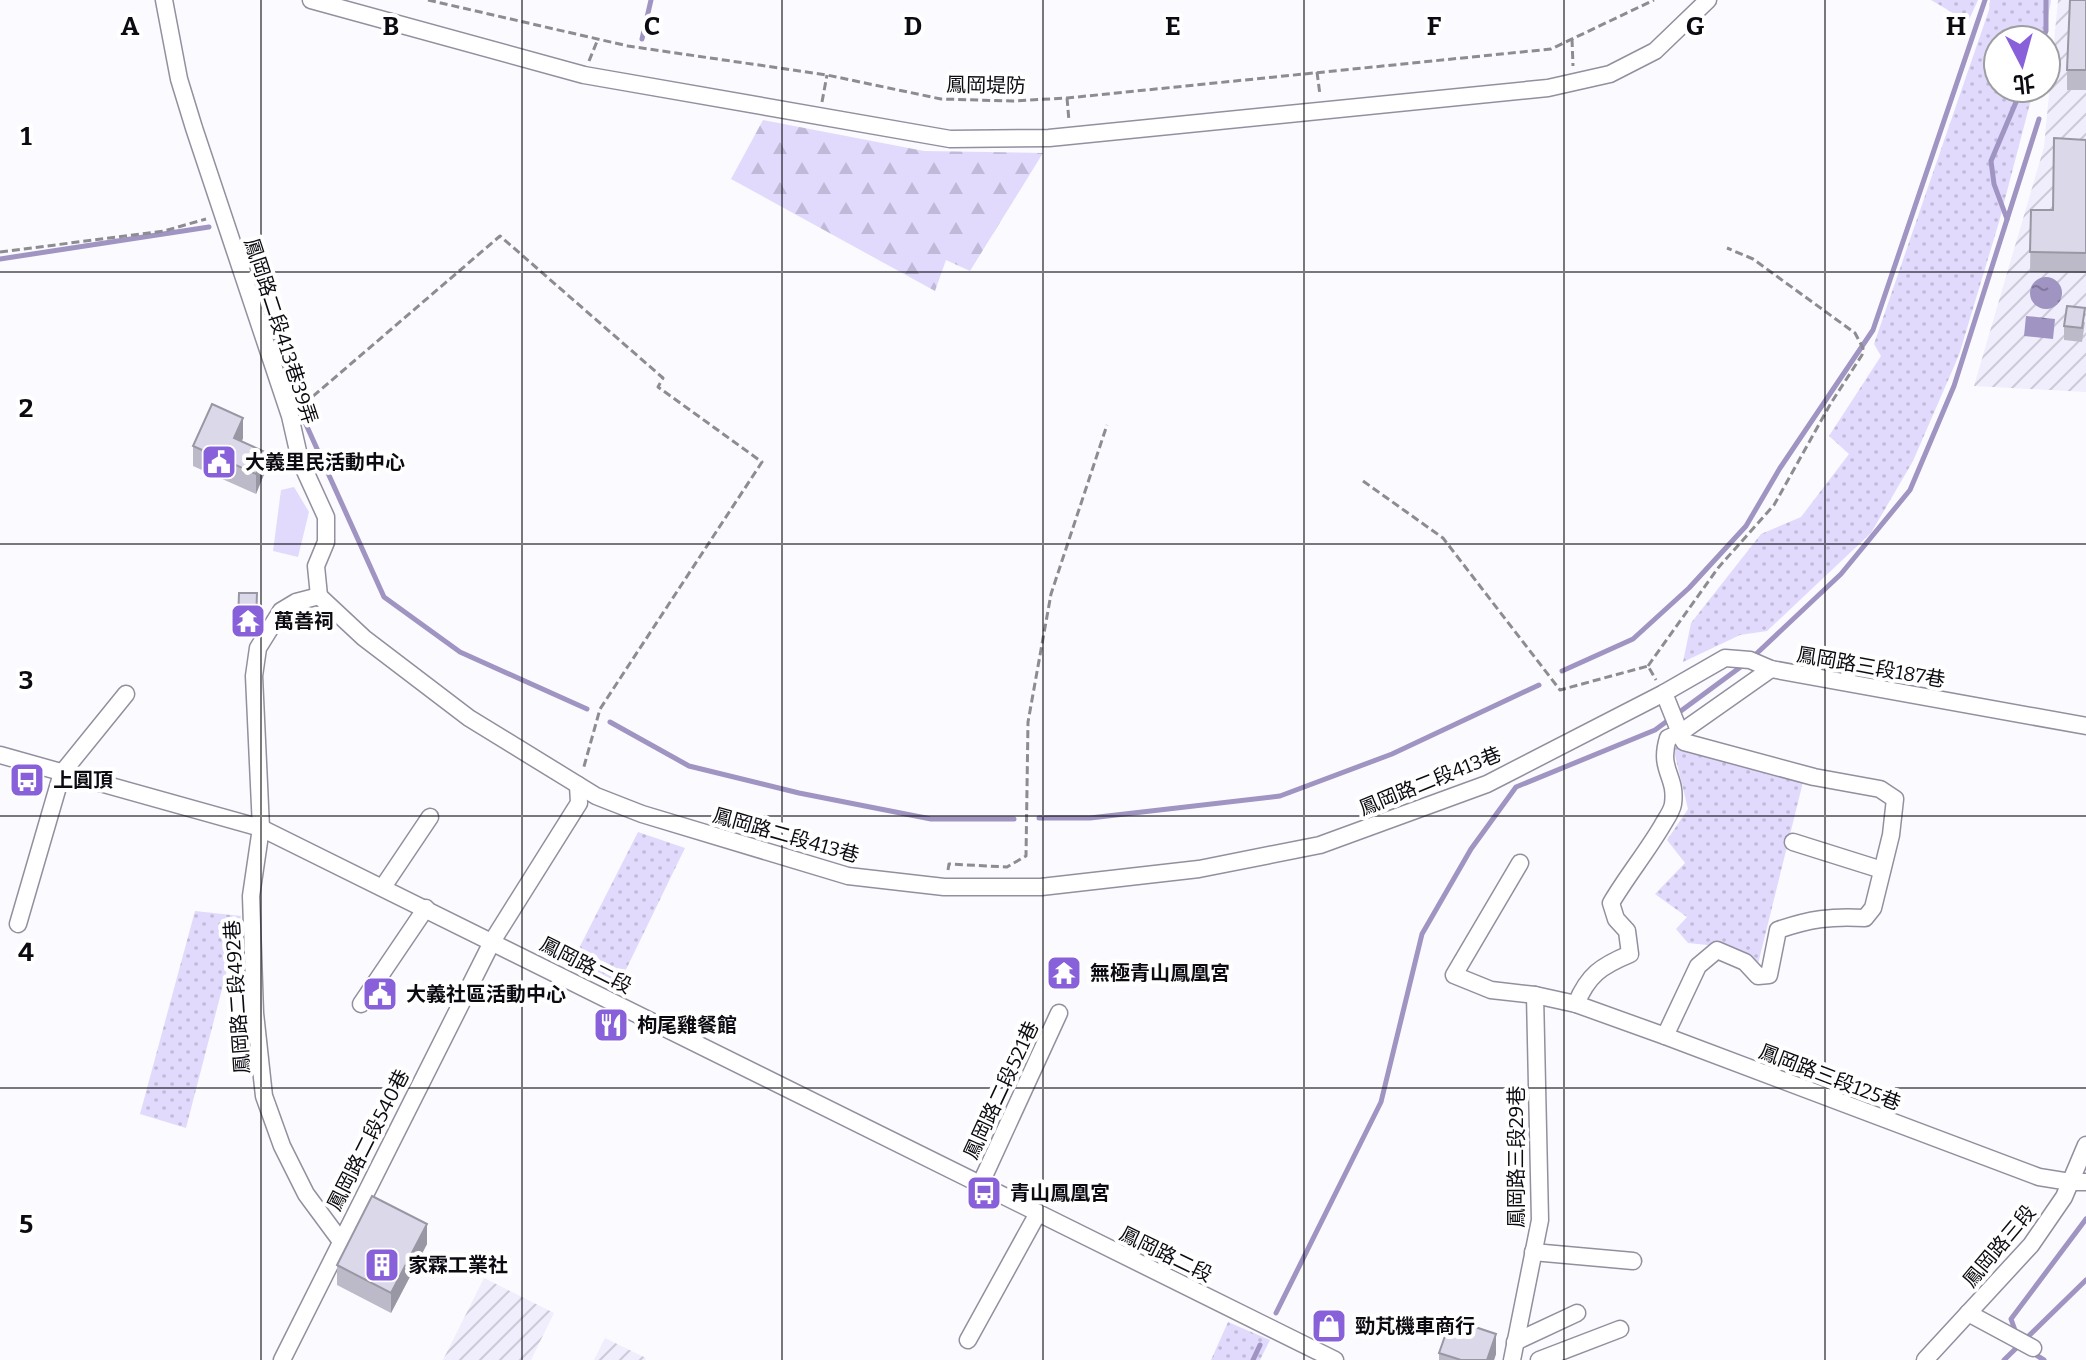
<svg xmlns="http://www.w3.org/2000/svg" width="2086" height="1360" font-family="Bitter,'Noto Sans TC',serif">
<defs>
<pattern id="industrial-furrows" width="10" height="10" patternUnits="userSpaceOnUse" patternTransform="scale(2)"><rect width="10" height="10" fill="#f0edfc"/><path d="M-1 1l2-2M0 10L10 0M9 11l2-2" fill="none" stroke="#cdcad7"/></pattern>
<pattern id="grass-dots" width="8" height="8" patternUnits="userSpaceOnUse" patternTransform="scale(2)"><rect width="8" height="8" fill="#e1dafd"/><path d="M2 2h.1M6 6h.1" fill="none" stroke="#c0bad8" stroke-width="1.8" stroke-linecap="round"/></pattern>
<pattern id="forest-firs" width="22" height="20" patternUnits="userSpaceOnUse" patternTransform="scale(2)"><rect width="22" height="20" fill="#e1dafd"/><path d="M5 1l3.5 6h-7zM16 11l3.5 6h-7z" fill="#c0bad8"/></pattern>
<pattern id="water-ripples" width="26" height="14" patternUnits="userSpaceOnUse" patternTransform="scale(2)"><rect width="26" height="14" fill="#9f94c2"/><path d="M2 4q2-2 4 0t4 0M15 11q2-2 4 0t4 0" fill="none" stroke="#80779c"/></pattern>
</defs>
<rect width="100%" height="100%" fill="#fbfafe"/>
<g fill="url(#industrial-furrows)">
<path d="M2058 0H2086V392L1974 386 2044 147Z"/>
<path d="M484 1278 554 1313 531 1360H443Z"/>
<path d="M605 1338 646 1358 645 1360H594Z"/>
</g>
<g fill="url(#grass-dots)">
<path d="M1931 0H1978L1968 22Z"/>
<path d="M1990 0H2051L2044 40H1998V88H2034L1999 222 1959 355 1913 461 1871 533 1767 631 1740 635 1683 662 1691 623 1761 534 1801 517 1849 454 1829 436 1881 356 1874 344 1989 10Z"/>
<path d="M1673 747 1803 782 1758 964 1717 946 1688 943 1676 929 1687 917 1655 894 1685 863 1667 840 1688 809Z"/>
<path d="M638 832 685 848 616 990 569 968Z"/>
<path d="M195 911 241 916 186 1128 140 1114Z"/>
<path d="M1228 1322 1270 1340 1260 1360H1211Z"/>
</g>
<path fill="url(#forest-firs)" d="M763 120 924 151 1043 153 970 271 946 260 935 291 731 179Z"/>
<path fill="#e1dafd" d="M294 487 309 512 298 557 273 551 281 490Z"/>
<g fill="url(#water-ripples)">
<circle cx="2046" cy="293" r="16"/>
<path d="M2026 316 2055 319 2053 339 2024 336Z"/>
</g>
<g fill="none" stroke-linecap="round" stroke-linejoin="round">
<g stroke="#9f94c2" stroke-width="5">
<path d="M642 39 651 0"/>
<path d="M2042 40 2046 31V0"/>
<path d="M2007 219 1994 184 1991 161 2022 88"/>
<path d="M244 252 295 395"/>
<path d="M0 259 209 227"/>
<path d="M304 420 384 597 460 652 587 709"/>
<path d="M1754 656 1841 574 1910 490 1954 386 2039 119"/>
<path d="M1562 671 1633 639 1689 588 1746 526 1780 468 1873 330 1985 0"/>
<path d="M610 722 689 766 799 793 931 819H1014"/>
<path d="M1039 818H1090L1280 796 1392 754 1539 685"/>
<path d="M1276 1313 1381 1102 1422 934 1471 849 1516 787 1655 730 1746 663"/>
<path d="M2016 1333 2011 1319 2086 1219"/>
<path d="M2031 1352 2044 1360"/>
<path d="M1253 1360 1260 1345"/>
<path d="M2004 1360 2086 1280"/>
</g>
<defs>
<g id="minor">
<path d="M164 0 179 79 194 128 290 416 300 460 326 517V542L316 566 319 596"/>
<path d="M311 0 584 75 950 139 1049 138 1548 88 1610 74 1655 51 1708 0"/>
<path d="M319 596 364 638 469 718 596 796 642 814 848 876 944 887H1041L1199 869 1320 845 1487 784 1664 693 1725 658 1750 660 1771 669 2086 726"/>
<path d="M319 596 296 602 281 611 258 648 254 676 261 828 251 896 255 1013 264 1096 282 1146 306 1194 340 1240"/>
<path d="M0 755 261 828 1335 1360"/>
<path d="M1793 842 1882 870"/>
<path d="M1520 863 1454 975 1491 990 1535 995"/>
<path d="M383 887 430 817"/>
<path d="M18 924 62 773 126 694"/>
<path d="M361 1004 426 908"/>
<path d="M1576 1004C1588 975 1601 966 1630 954L1627 931 1616 919 1611 903C1627 876 1646 853 1662 826 1666 819 1672 811 1673 804 1677 775 1658 771 1668 738L1680 733 1664 693"/>
<path d="M1665 1036 1698 966 1717 950 1745 962 1758 976 1769 975 1778 930C1810 919 1831 916 1865 918L1873 908 1891 835 1895 799 1880 789 1814 777 1684 742 1680 733 1771 669"/>
<path d="M980 1185 1059 1013"/>
<path d="M1533 1252 1633 1261"/>
<path d="M1968 1313 2033 1348"/>
<path d="M968 1340 1038 1213"/>
<path d="M1515 1342 1577 1313"/>
<path d="M282 1360 493 940 579 803 578 785"/>
<path d="M1512 1360 1540 1220 1535 995 1576 1004 1665 1036 2039 1177 2070 1182H2086"/>
<path d="M1539 1360 1620 1329"/>
<path d="M1925 1360 2031 1245 2064 1197 2086 1145"/>
</g>
</defs>
<use href="#minor" stroke="#938f9f" stroke-width="19"/>
<g stroke="#8d8c91" stroke-width="3" stroke-dasharray="8 4" stroke-linecap="butt">
<path d="M428 0 628 46 827 75 941 99 1012 101 1067 98 1551 49 1654 0"/>
<path d="M1572 39 1573 66"/>
<path d="M589 61 598 39"/>
<path d="M1317 72 1320 95"/>
<path d="M1067 98 1069 121"/>
<path d="M822 102 827 75"/>
<path d="M0 252 164 231 206 219"/>
<path d="M304 404 500 236 663 378 658 387 762 462 600 709 583 770"/>
<path d="M1363 481 1443 538 1560 690 1648 666 1656 680"/>
<path d="M1648 666 1718 568 1774 505 1831 403 1862 355 1863 348 1855 333 1753 259 1727 248"/>
<path d="M948 870 949 864 1007 867 1026 856 1028 722 1051 594 1107 425"/>
</g>
<use href="#minor" stroke="#fff" stroke-width="16"/>
</g>
<g fill="#bcbac8">
<path d="M2086 0V90H2067V70Z"/>
<path d="M2086 140V273L2030 272 2031 210H2053Z"/>
<path d="M2085 322 2082 342 2064 340V326Z"/>
<path d="M243 438 242 441 265 472 256 494 193 466V446Z"/>
<path d="M239 593H257L256 635H238Z"/>
<path d="M427 1244 391 1313 337 1285V1265Z"/>
<path d="M1439 1353 1496 1354 1494 1360H1439Z"/>
</g>
<g fill="#9997a3">
<path d="M243 418V438L234 458V438Z"/>
<path d="M265 452V472L256 494V474Z"/>
<path d="M427 1224V1244L391 1313V1293Z"/>
<path d="M1496 1334V1354L1494 1360H1487Z"/>
</g>
<g fill="#dbd8e9" stroke="#9997a3" stroke-width="2">
<path d="M2070 0H2086V70H2067Z"/>
<path d="M2054 138 2086 140V253L2030 252 2031 210H2053Z"/>
<path d="M2067 306 2085 308 2082 328 2064 326Z"/>
<path d="M212 404 243 418 234 438 265 452 256 474 193 446Z"/>
<path d="M239 593H257L256 622H238Z"/>
<path d="M372 1196 427 1224 391 1293 337 1265Z"/>
<path d="M1451 1319 1496 1334 1487 1360H1461L1439 1353Z"/>
</g>
<path fill="none" stroke="#0c0b11" stroke-width="2" stroke-opacity="0.55" d="M261 0V1360M522 0V1360M782 0V1360M1043 0V1360M1304 0V1360M1564 0V1360M1825 0V1360M0 272H2086M0 544H2086M0 816H2086M0 1088H2086"/>
<defs>
<symbol id="civic-square" viewBox="-11 -11 22 22"><rect x="-9" y="-9" width="18" height="18" rx="4" fill="#8860da" stroke="#fff"/><path d="M-.6-6.5H3V-4.5H.6V-3L4-1V1h2V6H-6V1h2V-1L-.6-3ZM-1.2 2.5V6h2.4V2.5Z" fill="#fff"/></symbol>
<symbol id="temple-square" viewBox="-11 -11 22 22"><rect x="-9" y="-9" width="18" height="18" rx="4" fill="#8860da" stroke="#fff"/><path d="M0-6L5-2H3V0L6.5 2.5H4V6H1.5V3h-3V6H-4V2.5H-6.5L-3 0V-2H-5Z" fill="#fff"/></symbol>
<symbol id="bus-square" viewBox="-11 -11 22 22"><rect x="-9" y="-9" width="18" height="18" rx="4" fill="#8860da" stroke="#fff"/><path d="M-5-6H5V4H4V6H2V4H-2V6H-4V4H-5ZM-3.5-4V0h7V-4ZM-3.5 1.2v1.5H-2V1.2ZM2 1.2v1.5H3.5V1.2Z" fill="#fff"/></symbol>
<symbol id="restaurant-square" viewBox="-11 -11 22 22"><rect x="-9" y="-9" width="18" height="18" rx="4" fill="#8860da" stroke="#fff"/><path d="M-5-6h1v4h1v-4h1v4h1v-4h1v5L-1.5 .5V6h-2V.5L-5-1ZM5-6V6H3V1.5H1.5Q1.5-4 5-6Z" fill="#fff"/></symbol>
<symbol id="building-square" viewBox="-11 -11 22 22"><rect x="-9" y="-9" width="18" height="18" rx="4" fill="#8860da" stroke="#fff"/><path d="M-4-6H4V6H1V3H-1V6H-4ZM-2.5-4.3h1.7v1.8h-1.7ZM.8-4.3h1.7v1.8H.8ZM-2.5-1h1.7V.8h-1.7ZM.8-1h1.7V.8H.8Z" fill="#fff"/></symbol>
<symbol id="shop-square" viewBox="-11 -11 22 22"><rect x="-9" y="-9" width="18" height="18" rx="4" fill="#8860da" stroke="#fff"/><path d="M-5-2.5h2.3a2.7 3.5 0 0 1 5.4 0H5L5.5 6h-11ZM-1.5-2.5h3a1.5 2.3 0 0 0-3 0Z" fill="#fff"/></symbol>
</defs>
<g fill-rule="evenodd">
<use href="#civic-square" x="199" y="442" width="40" height="40"/>
<use href="#temple-square" x="228" y="601" width="40" height="40"/>
<use href="#bus-square" x="7" y="760" width="40" height="40"/>
<use href="#temple-square" x="1044" y="953" width="40" height="40"/>
<use href="#civic-square" x="360" y="974" width="40" height="40"/>
<use href="#restaurant-square" x="591" y="1005" width="40" height="40"/>
<use href="#bus-square" x="964" y="1173" width="40" height="40"/>
<use href="#building-square" x="362" y="1245" width="40" height="40"/>
<use href="#shop-square" x="1309" y="1306" width="40" height="40"/>
</g>
<g text-anchor="middle" dominant-baseline="central" stroke-width="8" stroke-linejoin="round" paint-order="stroke">
<g font-size="20" fill="#0c0b11" stroke="#fff">
<text transform="translate(986 85) rotate(1)">鳳岡堤防</text>
<text transform="translate(281 331) rotate(72)">鳳岡路二段413巷39弄</text>
<text transform="translate(1871 667) rotate(10)">鳳岡路三段187巷</text>
<text transform="translate(1430 781) rotate(-22)">鳳岡路二段413巷</text>
<text transform="translate(786 835) rotate(16)">鳳岡路二段413巷</text>
<text transform="translate(586 965) rotate(27)">鳳岡路二段</text>
<text transform="translate(237 997) rotate(-94)">鳳岡路二段492巷</text>
<text transform="translate(1830 1077) rotate(21)">鳳岡路三段125巷</text>
<text transform="translate(1001 1090) rotate(-65)">鳳岡路二段521巷</text>
<text transform="translate(368 1140) rotate(-63)">鳳岡路二段540巷</text>
<text transform="translate(1516 1157) rotate(-90)">鳳岡路三段29巷</text>
<text transform="translate(1999 1246) rotate(-50)">鳳岡路三段</text>
<text transform="translate(1166 1254) rotate(26)">鳳岡路二段</text>
</g>
<g font-size="20" font-weight="bold" fill="#0c0b11" stroke="#fff" text-anchor="start">
<text x="245" y="462">大義里民活動中心</text>
<text x="274" y="621">萬善祠</text>
<text x="53" y="780">上圓頂</text>
<text x="1090" y="973">無極青山鳳凰宮</text>
<text x="406" y="994">大義社區活動中心</text>
<text x="637" y="1025">枸尾雞餐館</text>
<text x="1010" y="1193">青山鳳凰宮</text>
<text x="408" y="1265">家霖工業社</text>
<text x="1355" y="1326">勁芃機車商行</text>
</g>
</g>
<g font-size="26" text-anchor="middle" font-weight="bold" fill="#0c0b11" stroke="#fff" stroke-width="8" stroke-linejoin="round" paint-order="stroke">
<text x="130" y="35">A</text>
<text x="391" y="35">B</text>
<text x="652" y="35">C</text>
<text x="913" y="35">D</text>
<text x="1173" y="35">E</text>
<text x="1434" y="35">F</text>
<text x="1695" y="35">G</text>
<text x="1956" y="35">H</text>
<text x="26" y="145">1</text>
<text x="26" y="417">2</text>
<text x="26" y="689">3</text>
<text x="26" y="961">4</text>
<text x="26" y="1233">5</text>
</g>
<g transform="translate(2022 64) rotate(174)"><circle r="38" fill="#ffffff" stroke="#9e9da0" stroke-width="2"/>
<path d="M0-6L14 30L0 20L-14 30Z" fill="#8860da"/>
<text y="-12" font-size="22" font-weight="bold" text-anchor="middle" fill="#0c0b11">北</text>
</g>
</svg>
